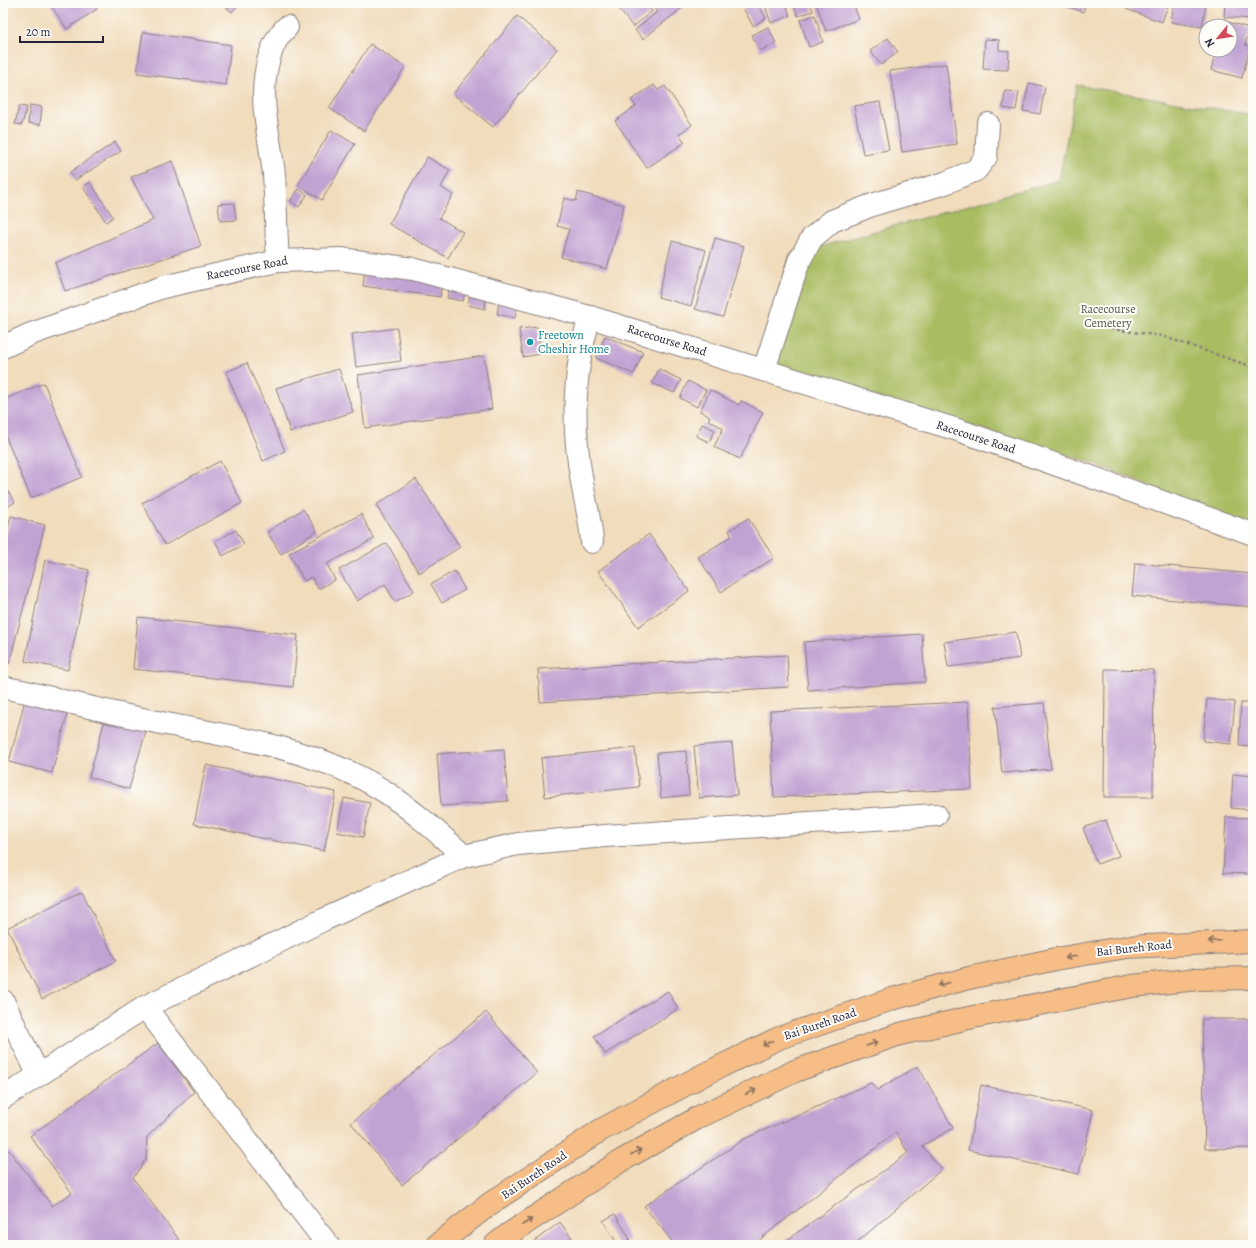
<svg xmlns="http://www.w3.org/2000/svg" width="1256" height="1248" font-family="Alegreya,serif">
<rect width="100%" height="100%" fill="#fdfcf7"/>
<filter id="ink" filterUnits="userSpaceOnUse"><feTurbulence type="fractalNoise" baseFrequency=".025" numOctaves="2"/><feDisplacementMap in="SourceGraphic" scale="8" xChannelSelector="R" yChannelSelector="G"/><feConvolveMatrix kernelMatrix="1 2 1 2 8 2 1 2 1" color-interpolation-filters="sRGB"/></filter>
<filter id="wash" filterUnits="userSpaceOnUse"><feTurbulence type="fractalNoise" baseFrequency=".012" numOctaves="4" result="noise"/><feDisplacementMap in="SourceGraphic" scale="16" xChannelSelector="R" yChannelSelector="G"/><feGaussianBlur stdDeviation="0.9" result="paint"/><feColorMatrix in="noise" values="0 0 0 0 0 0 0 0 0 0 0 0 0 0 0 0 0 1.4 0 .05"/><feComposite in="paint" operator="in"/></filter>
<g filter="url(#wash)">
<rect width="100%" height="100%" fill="#f1dcbc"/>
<path fill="#a9bc60" stroke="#666f4e" d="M1077 85 1253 115V529L1096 464 759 361 790 255 1059 180Z"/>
<g id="blocks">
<g fill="#c1a3d3">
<path d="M49 3H93L97 9 67 29Z"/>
<path d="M221 3H240L232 12Z"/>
<path d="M614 3H645L652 11 633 27Z"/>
<path d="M650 3H686L687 4 643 39 635 30 657 12Z"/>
<path d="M751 3H757L766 18 753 26 743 8Z"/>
<path d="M771 3H786L790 16 771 23 765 5Z"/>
<path d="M793 3H810L813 11 798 16Z"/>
<path d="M816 3H853L859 19 826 31Z"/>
<path d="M1057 3H1086L1083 12Z"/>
<path d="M1128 3H1169L1162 22 1126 9Z"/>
<path d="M1174 3 1206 5 1202 27 1171 22Z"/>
<path d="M1225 3H1253V19L1224 17Z"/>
<path d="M815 15 823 42 809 47 800 20Z"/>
<path d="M517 16 557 49 493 127 453 94Z"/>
<path d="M1224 21 1250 28 1245 45 1250 46 1242 78 1211 70 1216 50H1230V26H1222Z"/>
<path d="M768 27 776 43 760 51 752 35Z"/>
<path d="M143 32 231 45 226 85 137 73Z"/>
<path d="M888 38 898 52 881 65 870 51Z"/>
<path d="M985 39 999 40V50L1009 51 1008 70 983 69Z"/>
<path d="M370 44 405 67 364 131 329 108Z"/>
<path d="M946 64 957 144 902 152 890 71Z"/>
<path d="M1029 83 1045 87 1040 114 1023 111Z"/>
<path d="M654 85 658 90 665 86 692 125 679 134 685 142 647 168 615 121 636 106 631 100Z"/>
<path d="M1005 91 1019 92 1016 110 1003 108Z"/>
<path d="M880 102 889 150 863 154 854 106Z"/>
<path d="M30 105 42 107 40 125 28 123Z"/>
<path d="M19 106 27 107 22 125 15 124Z"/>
<path d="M331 130 355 144 322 200 298 185Z"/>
<path d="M3 137 8 145 3 148Z"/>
<path d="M115 142 121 151 75 180 70 172Z"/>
<path d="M427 157 450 170 441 187 453 195 439 218 463 232 448 258 389 224Z"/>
<path d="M172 161 201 246 65 291 55 263 153 220 131 177Z"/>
<path d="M90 182 113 217 106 222 83 187Z"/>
<path d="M299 189 307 195 299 207 290 201Z"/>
<path d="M578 192 624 205 607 269 561 257 569 229 557 226 564 198 576 201Z"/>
<path d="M234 203 236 220 220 221 218 204Z"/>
<path d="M715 238 744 246 723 317 695 309Z"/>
<path d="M672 241 706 250 691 306 658 297Z"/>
<path d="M365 271 442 283 440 297 363 286Z"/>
<path d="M449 289 465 292 463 301 447 298Z"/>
<path d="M470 295 486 298 485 309 468 305Z"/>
<path d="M499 302 517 306 515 318 497 314Z"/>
<path d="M537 327 541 354 523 357 519 329Z"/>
<path d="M397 328 401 361 356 367 352 334Z"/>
<path d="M605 336 643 352 634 374 596 358Z"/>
<path d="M484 356 492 409 365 428 358 375Z"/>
<path d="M247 363 285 451 263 461 226 372Z"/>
<path d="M339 369 353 412 290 432 276 388Z"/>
<path d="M659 369 681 380 674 393 652 383Z"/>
<path d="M688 381 706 390 697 407 680 398Z"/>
<path d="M44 383 82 477 31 498 3 430V400Z"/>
<path d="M710 390 739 405 741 401 763 412 740 459 714 447 723 428 708 420 710 417 700 411Z"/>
<path d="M702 424 715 430 709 442 696 436Z"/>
<path d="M220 461 242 503 165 545 142 503Z"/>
<path d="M416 479 460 547 419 573 376 505Z"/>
<path d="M3 484 15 502 3 510Z"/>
<path d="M303 509 317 531 281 554 267 532Z"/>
<path d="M361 514 374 539 327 564 335 580 318 589 312 577 304 581 289 553Z"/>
<path d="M11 516 45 525 9 664 3 663V548Z"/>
<path d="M748 518 774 558 721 592 698 557 732 536 729 531Z"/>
<path d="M236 530 244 544 223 556 215 541Z"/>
<path d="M649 534 689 591 638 627 598 571Z"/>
<path d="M387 543 414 591 395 602 385 584 357 601 339 570Z"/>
<path d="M45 560 89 570 68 670 25 661Z"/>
<path d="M1135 563 1253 574V607L1132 596Z"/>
<path d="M455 571 465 590 442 603 431 584Z"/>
<path d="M138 617 298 635 293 687 133 669Z"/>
<path d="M1016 632 1020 658 948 667 944 642Z"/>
<path d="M922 634 925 682 808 690 804 642Z"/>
<path d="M787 655 789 687 540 702 538 669Z"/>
<path d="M1105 669 1154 670 1153 797H1104Z"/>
<path d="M1207 699 1235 702 1231 744 1203 741Z"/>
<path d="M25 700 68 711 52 773 9 762Z"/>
<path d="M968 702 972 789 774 797 770 711Z"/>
<path d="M1044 703 1051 769 1002 773 995 707Z"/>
<path d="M1241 703H1253V747L1239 746Z"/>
<path d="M106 716 147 728 129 789 89 777Z"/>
<path d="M732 743 737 795 699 798 694 746Z"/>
<path d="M635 748 639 787 545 797 541 758Z"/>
<path d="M504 749 508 801 441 806 437 754Z"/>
<path d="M686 751 689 795 661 798 657 753Z"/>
<path d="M206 765 336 792 324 851 194 824Z"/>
<path d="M1233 774 1253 776V810L1231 808Z"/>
<path d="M344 798 370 803 363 837 337 832Z"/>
<path d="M1226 817 1253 818V874L1223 873Z"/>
<path d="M1106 820 1119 856 1097 864 1083 828Z"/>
<path d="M82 891 116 961 42 999 7 928Z"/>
<path d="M668 991 678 1009 605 1054 594 1036Z"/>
<path d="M486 1012 537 1073 402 1185 351 1123Z"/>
<path d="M1202 1019H1253V1148L1205 1149Z"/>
<path d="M158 1043 194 1092 147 1137 146 1159 133 1178 183 1245H3V1153L9 1150 52 1206 72 1193 30 1136Z"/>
<path d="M918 1066 953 1128 922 1146 942 1169 854 1245H780L908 1153 896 1132 753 1245H675L644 1206 744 1139 871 1083 877 1090Z"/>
<path d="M981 1085 1093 1110 1079 1174 968 1150Z"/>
<path d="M615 1214 630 1239 621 1245H618L603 1221Z"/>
<path d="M560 1222 577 1245H529Z"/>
<path d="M309 1241 312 1245H303Z"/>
</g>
</g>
</g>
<g filter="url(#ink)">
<use href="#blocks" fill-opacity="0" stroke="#8a7f7c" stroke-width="1"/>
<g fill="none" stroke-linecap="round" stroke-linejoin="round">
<defs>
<g id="minor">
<path d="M278 261C276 232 276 204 274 175 270 134 257 100 269 58 273 46 277 36 287 27"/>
<path d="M590 317C573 370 572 427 582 482 585 502 591 522 592 542"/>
<path d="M3 347 31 334 163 287 278 261 341 259 413 269 590 317 958 430 1253 534"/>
<path d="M764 370 799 261 812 238 832 221 872 205 945 183 976 170 986 157 988 124"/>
<path d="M3 688C18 689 33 694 47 697 76 704 104 711 133 717 218 736 308 743 384 791 413 810 438 833 464 856"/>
<path d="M3 1001 38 1074"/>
<path d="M145 1007 323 920 464 856 518 844 605 836 936 815"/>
<path d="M3 1098 145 1007 328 1245"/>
</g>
<g id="highway">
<path d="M437 1245 491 1203 601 1130 705 1074 779 1038 892 999 969 978 1056 959 1127 947 1253 941"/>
<path d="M495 1245 509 1234 619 1162 701 1116 795 1071 900 1034 973 1017 1132 986 1198 979 1253 978"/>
</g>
</defs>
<use href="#minor" stroke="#8a7f7c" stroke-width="24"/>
<use href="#highway" stroke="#8a7f7c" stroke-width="24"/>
<path stroke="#8a7f7c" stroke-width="2.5" stroke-dasharray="3 3" stroke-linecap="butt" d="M1111 329 1162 336 1253 367"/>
<use href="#minor" stroke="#fff" stroke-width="22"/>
<use href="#highway" stroke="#f6be86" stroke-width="22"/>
</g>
<defs><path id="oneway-shaft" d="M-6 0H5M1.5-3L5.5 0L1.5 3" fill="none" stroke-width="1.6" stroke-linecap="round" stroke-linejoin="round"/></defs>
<g stroke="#8c7060">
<use href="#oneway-shaft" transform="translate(1214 941) rotate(178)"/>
<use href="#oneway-shaft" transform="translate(1071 957) rotate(170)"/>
<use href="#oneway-shaft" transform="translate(944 984) rotate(165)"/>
<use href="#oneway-shaft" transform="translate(768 1043) rotate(154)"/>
<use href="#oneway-shaft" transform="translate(872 1044) rotate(-20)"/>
<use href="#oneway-shaft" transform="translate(751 1092) rotate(-25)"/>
<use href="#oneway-shaft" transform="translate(636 1152) rotate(-29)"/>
<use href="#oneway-shaft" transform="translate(527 1222) rotate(-33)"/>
</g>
</g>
<circle fill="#0f9aa8" stroke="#fdfcf7" stroke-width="1.5" cx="530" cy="342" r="4"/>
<g text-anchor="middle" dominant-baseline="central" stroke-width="4" stroke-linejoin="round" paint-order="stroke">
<g font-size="12" fill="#22223b" stroke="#fdfcf7">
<text transform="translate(247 268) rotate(-11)">Racecourse Road</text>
<text transform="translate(667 340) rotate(17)">Racecourse Road</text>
<text transform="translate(976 437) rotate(18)">Racecourse Road</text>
<text transform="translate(1134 948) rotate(-6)">Bai Bureh Road</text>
<text transform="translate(820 1024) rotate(-19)">Bai Bureh Road</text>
<text transform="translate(534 1175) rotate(-34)">Bai Bureh Road</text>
</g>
<g font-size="12" fill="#515848" stroke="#fdfcf7">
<text x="1108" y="309">Racecourse<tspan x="1108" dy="14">Cemetery</tspan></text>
</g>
<g font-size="12" fill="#0d838f" stroke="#fdfcf7" text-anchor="start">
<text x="538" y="335">Freetown<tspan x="538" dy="14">Cheshir Home</tspan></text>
</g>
</g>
<rect width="1256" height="1248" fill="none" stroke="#fdfcf7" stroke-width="16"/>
<g transform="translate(1218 38) rotate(240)"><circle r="19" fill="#fdfcf7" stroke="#a5a5ac"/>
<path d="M0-3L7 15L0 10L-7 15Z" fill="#d1495b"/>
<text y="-6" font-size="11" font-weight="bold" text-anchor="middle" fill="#22223b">N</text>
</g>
<path d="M20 36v6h83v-6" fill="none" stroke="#22223b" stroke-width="2"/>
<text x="26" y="36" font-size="12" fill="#22223b" stroke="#fdfcf7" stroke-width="3" paint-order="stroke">20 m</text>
</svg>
